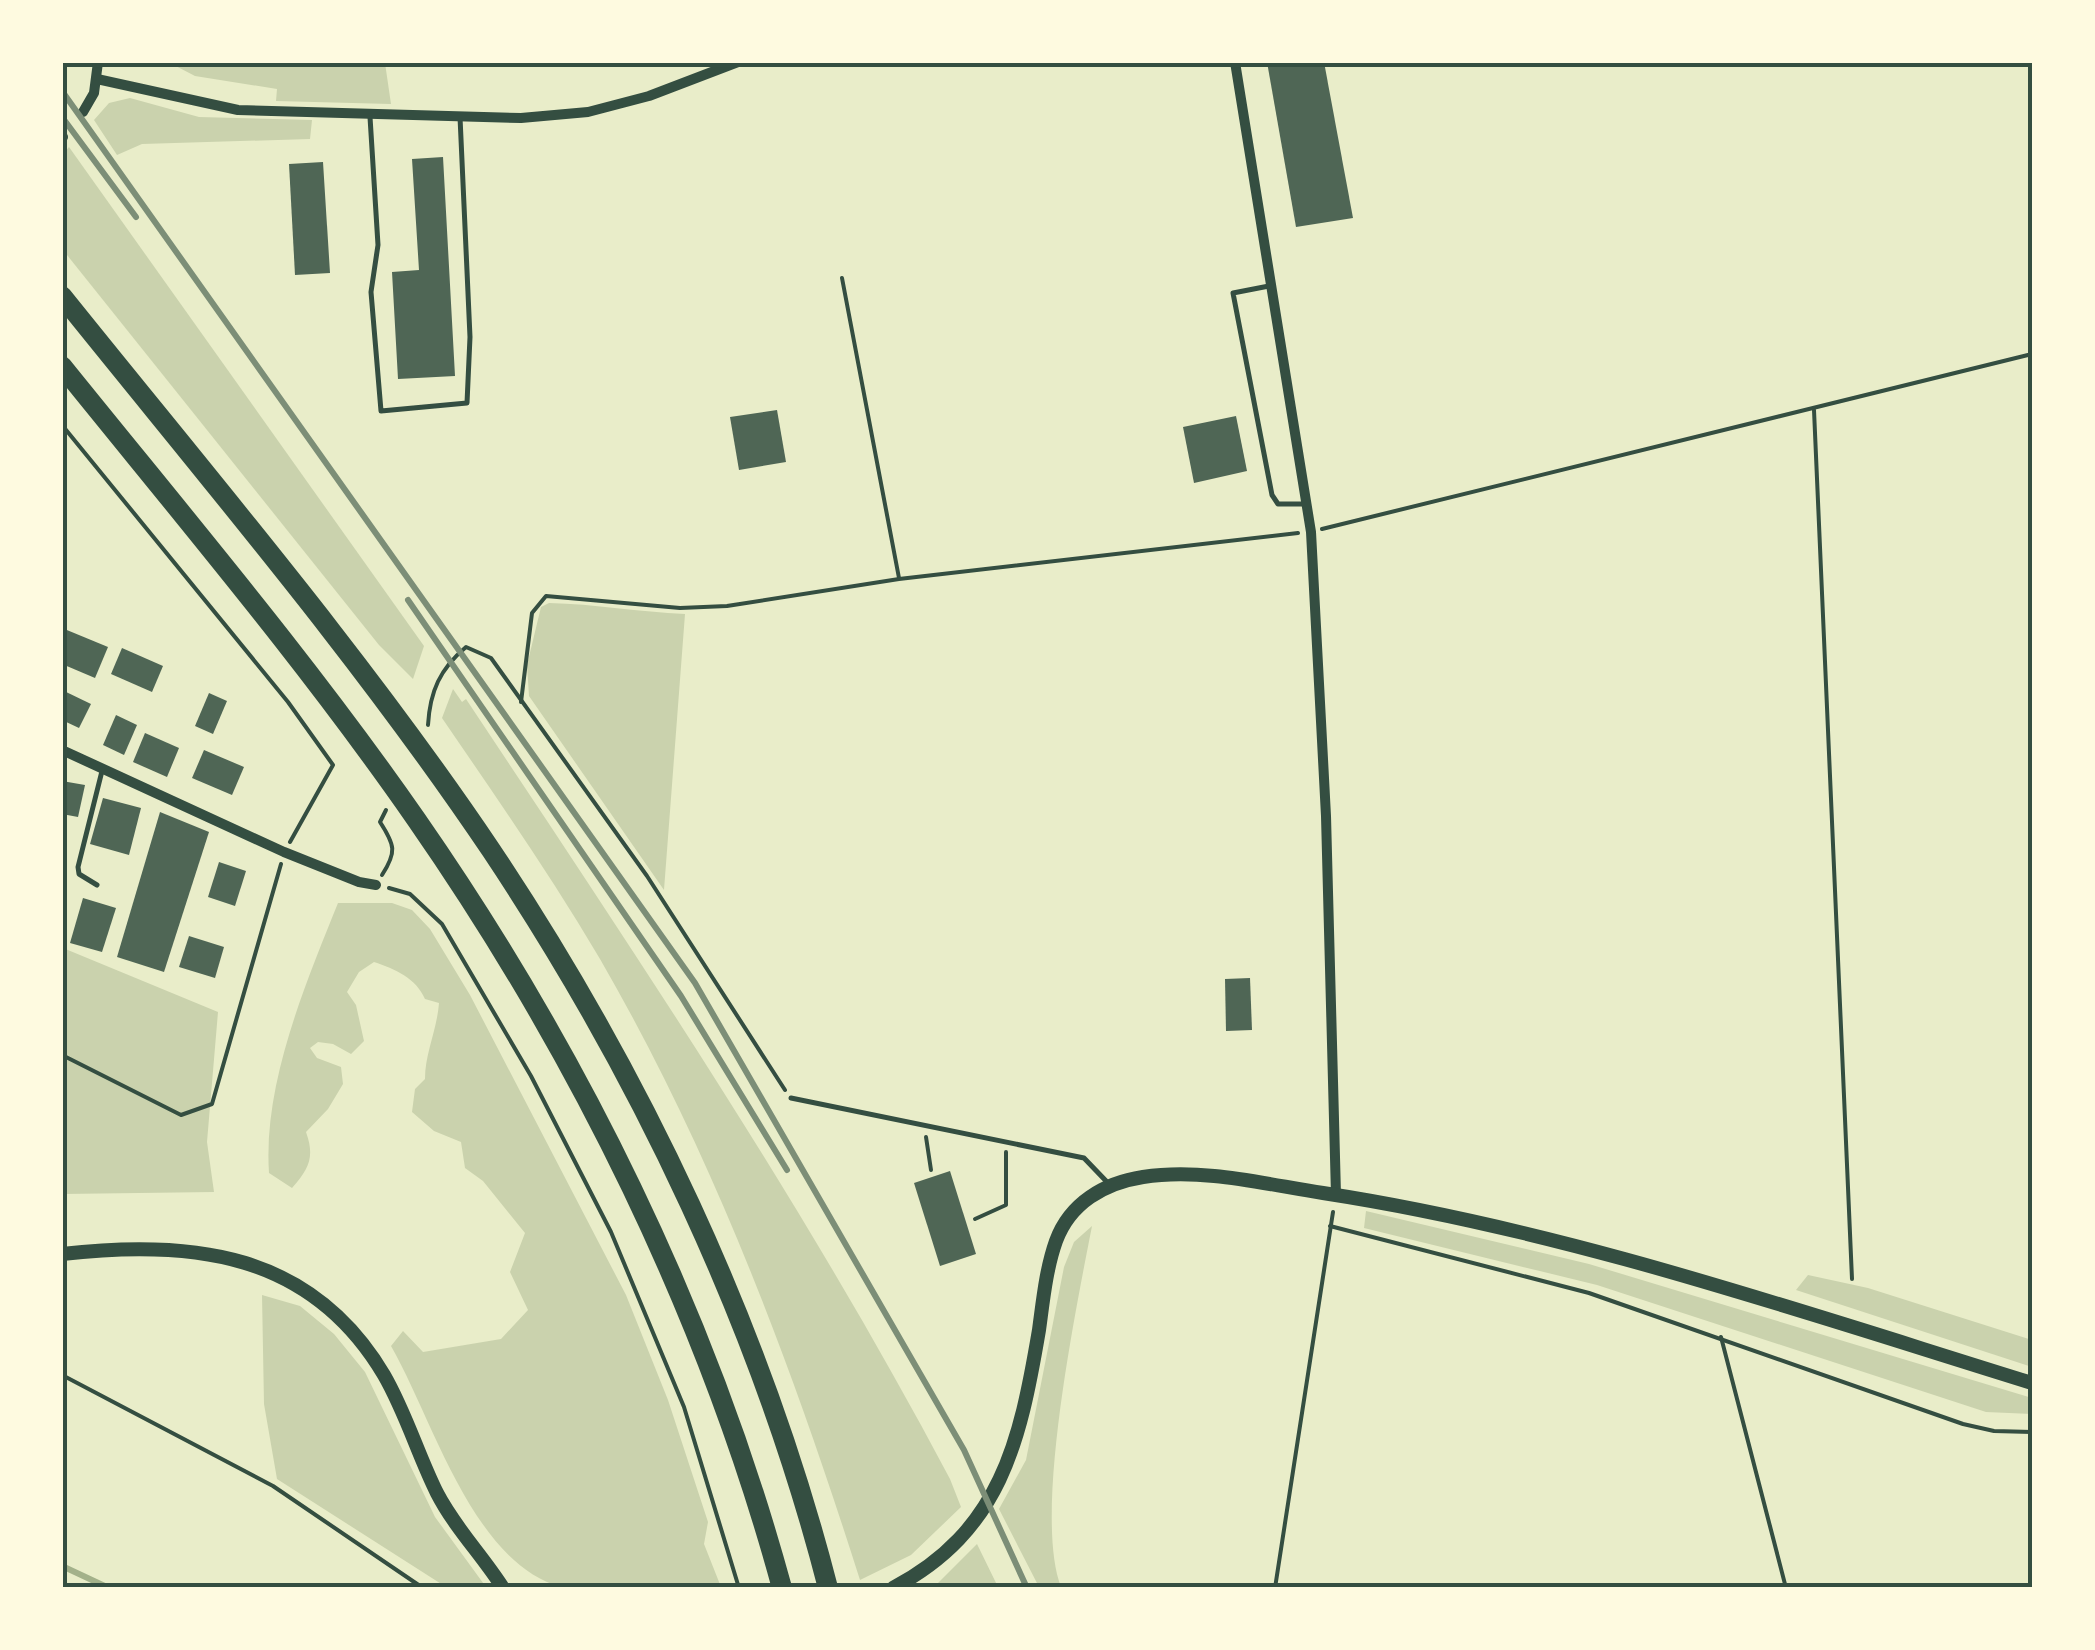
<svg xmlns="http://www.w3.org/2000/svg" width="2095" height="1650" font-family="Rubik,sans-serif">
<rect width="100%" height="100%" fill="#e9edc9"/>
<g fill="#cad2ad">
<path d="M170 63H385L391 104 276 101 277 89 195 76Z"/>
<path d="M130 98 199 117 312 120 310 139 142 144 117 155 94 120 109 103Z"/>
<path d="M69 147 424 646 413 679 379 645 63 250V154Z"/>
<path d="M549 603C595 604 639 612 685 614L664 890 529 696 527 665 541 607Z"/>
<path d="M453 689 462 702 466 699C636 955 806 1207 950 1479L961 1507 911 1555 860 1580C792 1366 713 1154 600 959 551 876 496 797 442 718Z"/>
<path d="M338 903H392L412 910 430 929 470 995 626 1295 668 1400 708 1522 704 1544 721 1587H561C472 1562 433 1419 391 1346L403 1331 423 1352 501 1339 528 1310 510 1272 525 1233 483 1181 465 1168 461 1142 434 1131 412 1112 415 1089 425 1079C425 1053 437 1030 439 1003L425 999C416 978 395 969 374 962L359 972 347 992 356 1005 364 1041 351 1054 333 1044 318 1042 310 1048 317 1058 341 1067 343 1084 328 1109 306 1132C315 1157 309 1169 292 1188L269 1173C263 1084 305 985 338 903Z"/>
<path d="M63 948 218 1012 207 1142 214 1192 63 1194Z"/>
<path d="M1366 1211 1589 1264 2032 1398V1414L1986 1412 1597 1285 1364 1228Z"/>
<path d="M1092 1226C1076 1309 1033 1515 1061 1587H1039L999 1509 1026 1460 1064 1267 1074 1242Z"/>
<path d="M1808 1275 1868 1288 2032 1340V1367L1796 1290Z"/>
<path d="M262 1295 300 1306 334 1334 365 1372 435 1517 486 1587H446L277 1479 264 1404Z"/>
<path d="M977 1544 998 1587H931L936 1585Z"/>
</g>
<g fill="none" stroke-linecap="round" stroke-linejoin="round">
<path stroke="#a3b18a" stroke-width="6" d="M62 1566 109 1588"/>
</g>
<g fill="#4f6655">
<path d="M1267 62H1324L1353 218 1296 227Z"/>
<path d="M443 157 455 376 398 379 392 272 419 270 412 159Z"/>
<path d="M323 162 330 273 295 275 289 164Z"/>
<path d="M777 410 786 462 739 470 730 417Z"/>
<path d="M1236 416 1247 471 1194 483 1183 427Z"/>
<path d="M62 628 108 647 95 678 62 664Z"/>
<path d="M122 648 163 666 152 692 111 674Z"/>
<path d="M62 690 91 704 79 728 62 720Z"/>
<path d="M209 693 227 701 213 734 195 726Z"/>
<path d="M116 715 137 725 124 755 103 745Z"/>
<path d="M145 733 179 748 167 777 133 762Z"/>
<path d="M204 750 244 767 232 795 192 778Z"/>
<path d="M62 781 85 785 78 817 62 814Z"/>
<path d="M103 798 141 808 129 855 90 844Z"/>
<path d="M160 812 209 832 164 972 117 957Z"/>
<path d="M219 862 246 871 235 906 208 897Z"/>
<path d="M83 898 116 908 102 952 70 943Z"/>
<path d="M189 936 224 947 215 978 179 967Z"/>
<path d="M1250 978 1252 1030 1226 1031 1225 979Z"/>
<path d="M950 1171 976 1254 940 1266 914 1183Z"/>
</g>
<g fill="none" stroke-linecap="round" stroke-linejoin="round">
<g stroke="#344e41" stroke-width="4">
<path d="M842 278 899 578"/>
<path d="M1814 410 1852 1279"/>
<path d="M62 425 288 702 333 765 290 842"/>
<path d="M1322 529 2032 354"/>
<path d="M521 702 532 613 546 596 680 608 727 606 899 579 1298 533"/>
<path d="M428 725C430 691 440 669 466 647L491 658 647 876 785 1090"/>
<path d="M382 875C397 852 395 845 380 822L386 810"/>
<path d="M389 888 410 894 442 924 531 1076 611 1232 684 1407 739 1588"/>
<path d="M62 1055 181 1115 212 1104 281 864"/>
<path d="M926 1137 931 1170"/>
<path d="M975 1219 1006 1205V1152"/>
<path d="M1330 1226 1589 1293 1963 1424 1994 1431 2032 1432"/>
<path d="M1721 1337 1786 1588"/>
<path d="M62 1375 273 1486 423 1588"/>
<path d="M1275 1588 1333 1212"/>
</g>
<g stroke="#344e41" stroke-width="5">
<path d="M370 117 378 245 371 292 381 411 467 403 470 337 460 117"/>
<path d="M1269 286 1233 293 1272 495 1278 504H1304"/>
<path d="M97 885 79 874 78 867 102 771"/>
<path d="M791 1098 1084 1158 1108 1183"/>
</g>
<g stroke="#344e41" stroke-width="10">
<path d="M1235 62 1311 532 1326 816 1336 1195"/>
<path d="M97 79 238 110 521 118 588 112 649 96 738 62"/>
<path d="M83 112 94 93 98 62"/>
<path d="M62 137H63"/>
<path d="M62 750 284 852 359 882 376 885"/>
</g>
<g stroke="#344e41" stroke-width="14">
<path d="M62 1254C192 1239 311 1252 384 1375 406 1413 418 1455 437 1493 455 1528 482 1555 503 1588"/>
<path d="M893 1588C1001 1531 1020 1442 1039 1330 1043 1301 1046 1269 1056 1241 1070 1203 1104 1183 1143 1177 1203 1168 1264 1184 1323 1193 1565 1230 1799 1311 2032 1383"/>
</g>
<g stroke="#344e41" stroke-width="20">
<path d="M62 296C208 478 361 657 491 850 640 1073 761 1327 828 1588"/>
<path d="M62 366C182 515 307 662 416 819 578 1052 707 1313 782 1588"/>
</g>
<g stroke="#7c8e77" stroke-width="6">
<path d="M62 91 695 983 964 1450 1027 1588"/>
<path d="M62 117 136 217"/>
<path d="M408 600 681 996 787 1170"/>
</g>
</g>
<rect width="2095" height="1650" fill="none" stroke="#fefae0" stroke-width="130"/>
<rect x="65" y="65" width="1965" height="1520" fill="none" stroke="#344e41" stroke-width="4"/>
</svg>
